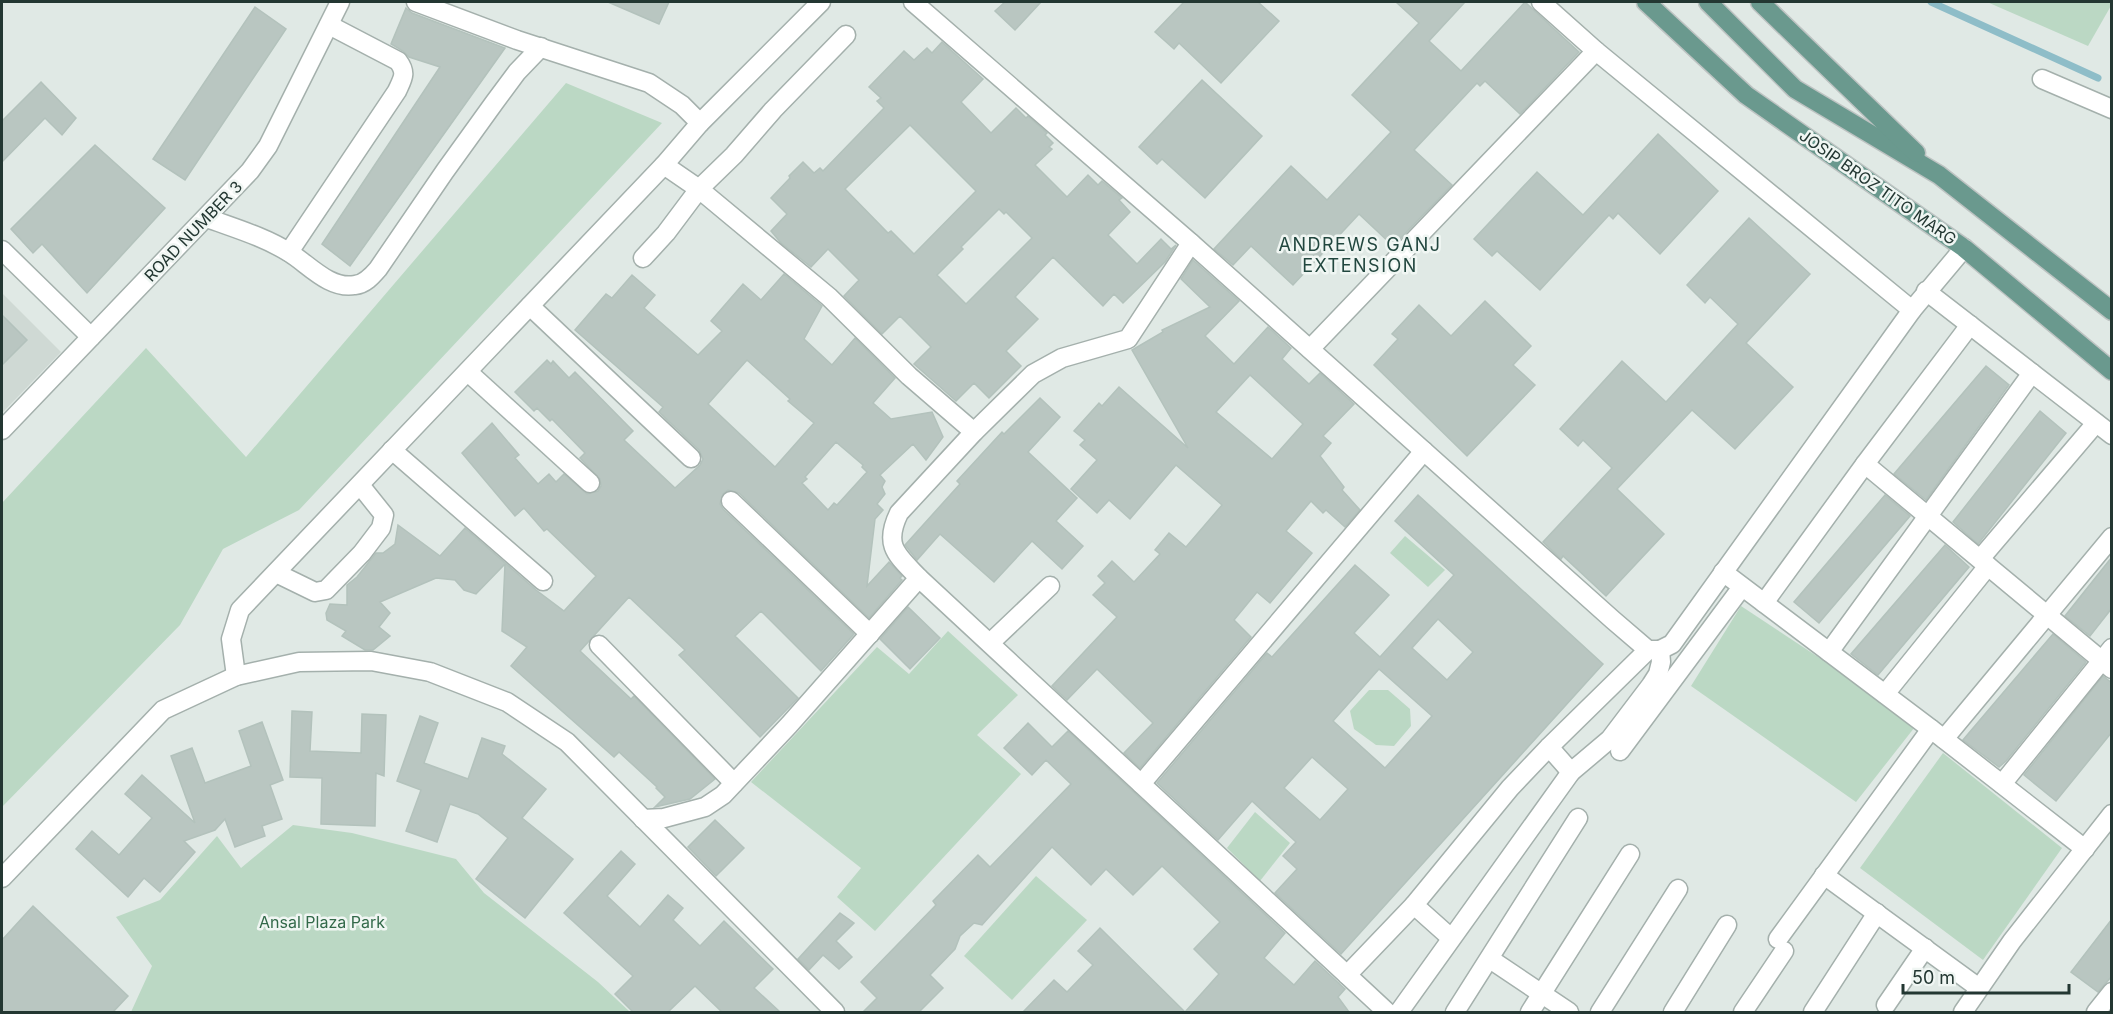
<svg xmlns="http://www.w3.org/2000/svg" width="2113" height="1014" font-family="Inter,sans-serif">
<rect width="100%" height="100%" fill="#e0e9e5"/>
<path fill="#cfd9d4" d="M2 293 61 352 2 413Z"/>
<g fill="#bbd8c4">
<path d="M1987 2H2111L2112 4 2088 46Z"/>
<path d="M566 83 662 123 299 510 223 549 180 625 2 807V503L146 348 246 457Z"/>
<path d="M1405 536 1445 570 1428 587 1390 553Z"/>
<path d="M1741 606 1918 723 1856 802 1691 686Z"/>
<path d="M948 631 1018 695 977 735 1021 774 875 931 837 897 861 868 751 782 877 647 909 674Z"/>
<path d="M1369 690H1388L1410 709 1411 726 1394 746 1376 745 1354 729 1350 711Z"/>
<path d="M1943 753 2062 848 1983 960 1860 868Z"/>
<path d="M1255 812 1290 843 1260 881 1227 848Z"/>
<path d="M293 825 352 833 456 859 484 893 598 982 630 1012H131L152 966 116 917 160 900 217 836 241 868Z"/>
<path d="M1036 876 1087 920 1012 1000 964 956Z"/>
</g>
<g fill="none" stroke-linecap="round" stroke-linejoin="round">
<path stroke="#8ebdc8" stroke-width="7" d="M1931 2 2098 78"/>
</g>
<g fill="#b9c6c1" stroke="#b3c2bc" stroke-width="1.5" fill-rule="evenodd">
<path d="M608 2H669L659 24Z"/>
<path d="M1005 2H1041L1015 30 995 11Z"/>
<path d="M1184 2H1258L1279 21 1221 83 1179 43 1174 49 1155 32Z"/>
<path d="M1396 2H1465L1429 41 1461 71 1525 2 1579 52 1520 114 1485 81 1480 86 1477 83 1414 150 1452 185 1393 246 1359 214 1293 285 1251 246 1233 265 1214 249 1291 166 1327 200 1391 132 1352 95 1419 23Z"/>
<path d="M255 7 286 29 185 180 153 159Z"/>
<path d="M406 8 412 13 505 48 350 266 322 244 440 67 409 57 403 51 391 44Z"/>
<path d="M942 42 983 79 961 102 991 133 1016 108 1026 118 1028 116 1047 133 1045 135 1053 143 1049 147 1052 149 1035 165 1067 197 1088 175 1098 185 1102 181 1122 198 1119 200 1130 212 1108 235 1137 264 1161 239 1171 249 1176 245 1165 262 1123 303 1114 294 1103 306 1053 257 1015 297 1038 319 1006 351 1021 366 989 398 974 383 956 401 914 364 931 347 900 316 882 334 844 296 859 280 828 249 811 267 781 243 771 231 787 214 771 198 790 178 789 176 803 162 814 173 820 168 823 171 884 108 877 101 881 98 869 87 904 51 914 60 927 48 932 53ZM910 125 976 191 914 254 891 231 888 233 845 189ZM999 209 1004 214 1006 212 1032 238 966 304 937 275 963 249 961 247Z"/>
<path d="M1202 80 1262 136 1205 198 1162 159 1157 164 1139 147Z"/>
<path d="M41 82 76 118 62 135 45 118 2 162V121Z"/>
<path d="M1658 134 1718 191 1660 254 1618 213 1613 219 1609 215 1540 290 1497 251 1492 256 1474 239 1537 172 1583 215Z"/>
<path d="M95 145 165 208 87 293 42 244 33 253 11 229Z"/>
<path d="M1749 218 1810 274 1746 343 1793 387 1735 449 1692 410 1617 489 1664 534 1606 596 1563 556 1561 559 1543 542 1612 468 1583 440 1578 446 1560 429 1622 361 1666 402 1738 324 1710 297 1705 303 1687 285Z"/>
<path d="M1193 260 1239 301 1205 336 1234 364 1268 327 1291 348 1282 359 1309 384 1320 373 1354 404 1323 436 1331 443 1320 456 1344 487 1342 490 1360 510 1345 527 1326 510 1323 513 1311 501 1286 531 1312 553 1270 603 1257 592 1234 620 1251 637 1140 768 1124 753 1153 723 1097 669 1067 700 1052 686 1117 617 1093 595 1105 583 1098 576 1112 561 1134 582 1160 554 1155 550 1169 533 1186 547 1222 505 1176 465 1130 519 1109 500 1097 513 1071 489 1097 460 1080 445 1085 440 1074 431 1099 403 1102 406 1119 387 1188 448 1132 350 1163 332 1162 330 1210 307 1181 279ZM1250 375 1303 424 1272 459 1216 412Z"/>
<path d="M784 274 822 306 804 339 832 365 855 338 895 378 873 403 891 419 932 412 943 437 926 460 913 444 880 475 885 481 882 487 885 494 877 504 883 510 875 519 867 586 889 562 902 576 900 578 902 580 869 618 739 493 728 490 723 494 720 504 723 509 854 634 821 671 761 611 735 636 798 698 760 737 679 655 685 650 629 597 580 651 631 699 634 696 715 779 690 799 655 807 665 797 656 788 657 787 619 752 614 757 511 666 527 647 502 631 505 564 476 594 464 590 455 580 436 578 380 602 390 613 379 627 390 636 373 650H365L342 636 346 631 327 620 326 613 330 604 347 605V585L357 577 376 553H383L395 544 398 525 440 556 465 528 536 590 564 611 596 576 547 529 544 531 524 508 515 516 462 453 492 423 519 455 515 458 538 484 549 474 556 482 564 474 587 494 598 491 601 486 600 479 580 458 585 453 552 419 550 421 537 408 534 411 515 392 547 360 551 364 553 361 569 378 575 372 633 431 624 440 675 488 700 465 703 459 699 450 659 412 663 407 575 330 606 294 612 298 632 275 655 295 644 308 698 355 722 331 711 321 743 284 761 300ZM747 360 790 399 788 401 814 423 775 467 708 404ZM836 442 863 465 862 467 867 472 837 505 834 503 828 510 802 483 807 479 805 477Z"/>
<path d="M1485 301 1531 346 1513 365 1535 385 1467 456 1374 365 1398 339 1392 334 1419 305 1451 336Z"/>
<path d="M2 315 27 340 2 365Z"/>
<path d="M1986 366 2009 385 1926 500 1894 474Z"/>
<path d="M1040 398 1060 417 1028 452 1077 498 1056 521 1083 546 1062 569 1032 541 994 582 940 534 917 560 905 545 960 484 957 481 1002 432 1004 434Z"/>
<path d="M2040 411 2066 433 1978 544 1953 522Z"/>
<path d="M1418 495 1603 664 1341 954 1275 893 1297 869 1283 856 1296 842 1252 801 1218 840 1157 783 1267 653 1272 657 1355 565 1389 595 1354 633 1380 657 1454 575 1395 521ZM1438 619 1473 652 1447 680 1412 648ZM1379 669 1432 716 1385 768 1333 721ZM1312 757 1348 789 1320 820 1284 788Z"/>
<path d="M1885 495 1910 516 1819 623 1794 602Z"/>
<path d="M1945 545 1969 567 1878 675 1851 654Z"/>
<path d="M2112 557V608L2090 636 2065 616Z"/>
<path d="M908 607 940 638 910 669 880 639Z"/>
<path d="M2053 634 2086 662 2006 761 1999 767 1963 740Z"/>
<path d="M2103 676 2112 683V732L2056 801 2024 775Z"/>
<path d="M292 711 312 712 310 751 361 753 362 714 386 715 384 776 376 773 375 826 321 824 322 778 290 777Z"/>
<path d="M420 716 438 723 424 763 468 779 482 738 505 746 502 754 546 789 522 818 573 859 525 918 476 879 508 838 478 814 450 804 437 842 406 831 421 790 397 781Z"/>
<path d="M262 722 283 780 270 785 282 819 262 826 265 836 235 847 225 819 215 830 184 841 195 852 160 892 144 878 128 897 76 849 92 831 119 855 152 818 125 794 142 775 195 823 171 756 192 748 205 783 251 766 239 731Z"/>
<path d="M1028 723 1052 747 1068 731 1285 933 1264 958 1294 985 1315 961 1345 989 1338 997 1349 1012H1023L1054 980 1067 992 1093 965 1078 951 1100 928 1185 1012 1219 974 1194 949 1220 922 1162 866 1133 895 1106 869 1091 885 1052 847 982 925 974 923 960 936 955 949 930 975 943 988 919 1012H863L877 998 861 982 936 905 933 901 978 855 990 867 1071 784 1046 760 1032 775 1004 748Z"/>
<path d="M715 820 744 848 716 876 688 847Z"/>
<path d="M621 851 635 864 607 896 640 927 668 895 683 908 673 920 700 946 724 921 773 969 754 988 780 1012H722L695 986 668 1012H633L615 994 633 976 564 913Z"/>
<path d="M33 906 128 996 113 1012H2V940Z"/>
<path d="M840 913 854 923 836 941 852 957 839 969 823 955 809 970 798 959Z"/>
<path d="M2112 919V976L2098 992 2071 972Z"/>
</g>
<g fill="none" stroke-linecap="round" stroke-linejoin="round">
<defs>
<g id="minor">
<path d="M416 2 517 40 649 83 682 105 700 123"/>
<path d="M913 2 1191 243 1613 620 1648 650H1660L1661 662 1658 674 1651 685 1610 739 1571 772 1399 1012"/>
<path d="M1541 2 1596 51 1912 310"/>
<path d="M2042 79 2112 109"/>
<path d="M664 165 699 189 734 155 773 110 846 35"/>
<path d="M207 218C234 228 265 237 290 253 308 264 330 290 355 285 365 284 372 276 378 269L445 171 494 103 517 72 541 47"/>
<path d="M1191 243 1128 339 1062 358 1033 374 974 432 899 513C883 546 897 555 919 578L1387 1012"/>
<path d="M2 250 91 337"/>
<path d="M289 252 397 91C403 78 407 73 398 61L329 25"/>
<path d="M643 258 666 233 699 189 829 297 909 376 974 432"/>
<path d="M1926 291 2112 435"/>
<path d="M530 306 691 458"/>
<path d="M1310 349 1596 51"/>
<path d="M468 372 590 483"/>
<path d="M2 430 250 171 268 146 340 2"/>
<path d="M392 450 543 581"/>
<path d="M1865 464 2112 669"/>
<path d="M731 501 870 634"/>
<path d="M1980 559 2096 423"/>
<path d="M1723 572 1931 729 2085 849"/>
<path d="M276 573 315 592 326 590 362 553 381 528 384 515 360 485"/>
<path d="M1764 603 1865 464 1970 325"/>
<path d="M990 643 1050 586"/>
<path d="M599 645 734 783"/>
<path d="M1660 650 1672 644 1912 310 1964 248"/>
<path d="M1829 652 2032 373"/>
<path d="M236 676 231 639 240 610 664 165 700 123 821 2"/>
<path d="M1885 694 1988 566"/>
<path d="M1944 739 2112 537"/>
<path d="M1549 747 1648 650"/>
<path d="M1620 751 1742 587"/>
<path d="M1141 784 1424 451"/>
<path d="M2002 784 2112 648"/>
<path d="M643 819 664 818 705 807 723 795 789 725 919 578"/>
<path d="M1824 875 1979 988"/>
<path d="M2 878 163 710 236 676 299 662 371 661 430 672 507 702 567 742 835 1012"/>
<path d="M1451 938 1414 905 1510 788 1549 747 1571 772"/>
<path d="M1778 939 1931 729"/>
<path d="M1490 959 1569 1012"/>
<path d="M1347 975 1414 905"/>
<path d="M1886 1005 1925 948"/>
<path d="M1455 1012 1578 818"/>
<path d="M1530 1012 1630 854"/>
<path d="M1600 1012 1678 889"/>
<path d="M1673 1012 1727 925"/>
<path d="M1743 1012 1784 951"/>
<path d="M1813 1012 1877 913"/>
<path d="M1963 1012 2012 941 2112 814"/>
<path d="M2096 1012 2112 992"/>
</g>
<g id="major">
<path d="M1646 2 1746 95 1964 248 2112 371"/>
<path d="M1708 2 1795 89 1939 175 2112 311"/>
<path d="M1760 2 1916 153"/>
</g>
</defs>
<use href="#minor" stroke="#a4b0ac" stroke-width="21"/>
<use href="#major" stroke="#bdc3c2" stroke-width="21"/>
<use href="#minor" stroke="#fff" stroke-width="18"/>
<use href="#major" stroke="#6a998e" stroke-width="18"/>
</g>
<g text-anchor="middle" dominant-baseline="central" stroke-width="5" stroke-linejoin="round" paint-order="stroke">
<g font-size="16" fill="#233732" stroke="#f0f6f3">
<text transform="translate(1878 187) rotate(35)">JOSIP BROZ TITO MARG</text>
<text transform="translate(193 231) rotate(-46)">ROAD NUMBER 3</text>
</g>
<g font-size="16" fill="#326949" stroke="#f0f6f3">
<text x="322" y="922">Ansal Plaza Park</text>
</g>
<g font-size="18" letter-spacing="1.5" fill="#22473f" stroke="#f0f6f3">
<text x="1360" y="244">ANDREWS GANJ<tspan x="1360" dy="21">EXTENSION</tspan></text>
</g>
</g>
<rect width="2113" height="1014" fill="none" stroke="#233732" stroke-width="6"/>
<path d="M1903 984v9h166v-9" fill="none" stroke="#233732" stroke-width="3"/>
<text x="1912" y="984" font-size="18" fill="#233732" stroke="#f0f6f3" stroke-width="4.5" paint-order="stroke">50 m</text>
</svg>
